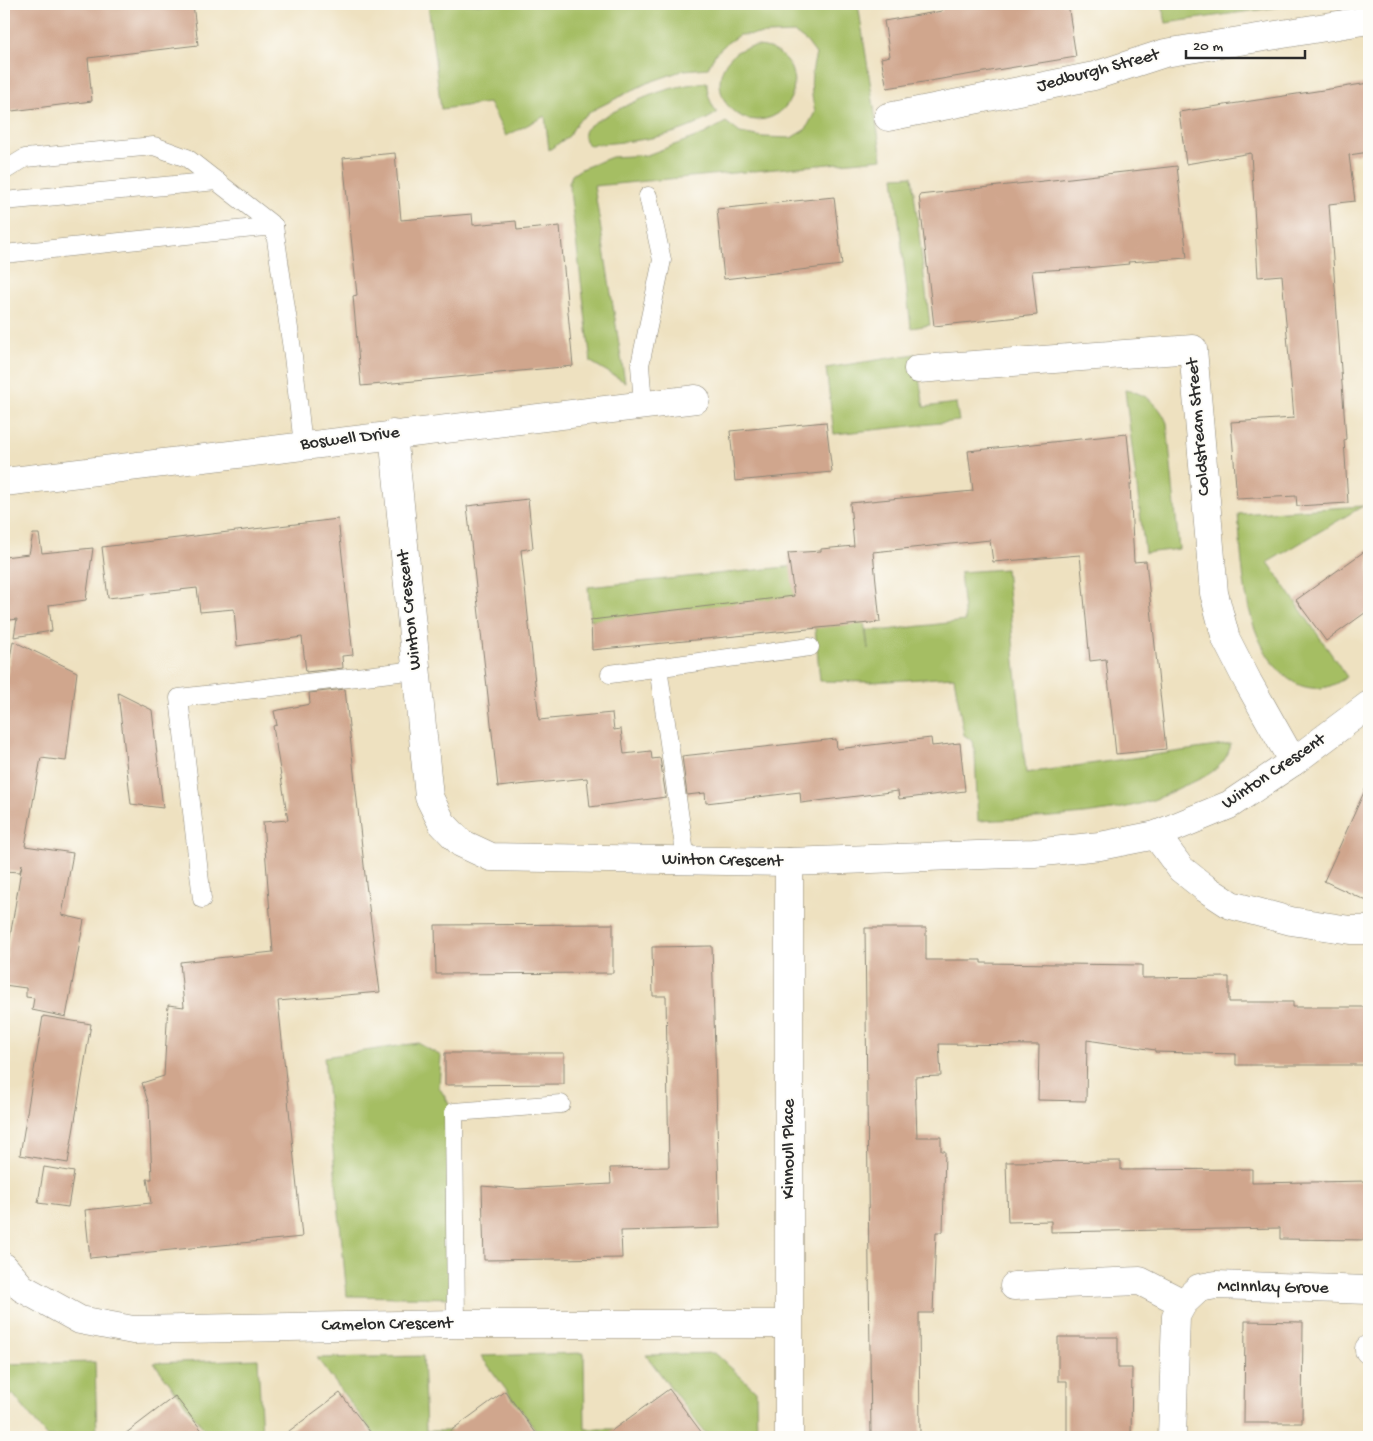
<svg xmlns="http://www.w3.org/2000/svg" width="1373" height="1441" font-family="'Gochi Hand',sans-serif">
<rect width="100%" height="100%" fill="#fdfcf7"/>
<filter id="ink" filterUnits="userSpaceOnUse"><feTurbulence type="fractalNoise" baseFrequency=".02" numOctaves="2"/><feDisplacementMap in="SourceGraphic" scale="10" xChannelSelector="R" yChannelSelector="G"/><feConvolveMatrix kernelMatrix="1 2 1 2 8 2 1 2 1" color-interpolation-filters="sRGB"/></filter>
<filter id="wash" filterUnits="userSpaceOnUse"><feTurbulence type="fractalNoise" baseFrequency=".0096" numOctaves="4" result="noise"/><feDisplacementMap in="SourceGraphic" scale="20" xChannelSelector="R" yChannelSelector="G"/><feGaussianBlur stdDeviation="1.12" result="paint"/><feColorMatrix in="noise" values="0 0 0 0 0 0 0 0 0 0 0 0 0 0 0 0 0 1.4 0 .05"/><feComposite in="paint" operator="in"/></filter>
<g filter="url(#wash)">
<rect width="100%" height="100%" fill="#eee1c0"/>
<g fill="#a5be64" stroke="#687448">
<path d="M428 4H858L882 159 594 186 625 382 591 362 569 183 572 175 581 169 612 157 647 155 704 134 726 122 740 133 763 137 791 138 806 129 815 112C810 90 810 77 816 54L807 42 795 33 739 35 727 43 715 54 708 68 684 70 647 83 593 110 578 121 569 136 549 150 545 116 506 136 489 103 441 109Z"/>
<path d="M1162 4H1300L1166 23Z"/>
<circle cx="757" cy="83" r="37"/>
<path d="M707 82C707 94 710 102 717 113 676 139 636 141 589 145L585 141C584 137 583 134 585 130 592 120 640 99 654 94 670 88 689 84 707 82Z"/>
<path d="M912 176 930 325 911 328 894 177Z"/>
<path d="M915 354 924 407 956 403 959 421 834 434 826 368Z"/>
<path d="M1125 390C1146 393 1160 405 1167 423L1179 549 1145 553Z"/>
<path d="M1363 506 1268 562 1347 677C1342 680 1336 684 1330 686 1288 699 1262 653 1252 620 1242 586 1241 549 1238 514Z"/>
<path d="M855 560 868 649 866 630H886L965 621 960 572 1006 569 1026 773 1231 744C1225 770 1203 778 1181 787 1171 792 1160 798 1150 801 1098 817 1032 818 978 821L975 753 973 741 964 735 954 677 872 682 820 681 815 628 591 620 588 587Z"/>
<path d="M418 1043 441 1056 439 1087 454 1112 456 1298 347 1296 324 1057Z"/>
<path d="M584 1353 585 1429H625L630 1437H541L481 1356Z"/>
<path d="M715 1353 756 1391 757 1437H708L646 1355Z"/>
<path d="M423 1356 426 1431H461L466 1437H376L317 1358Z"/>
<path d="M258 1359 262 1435 298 1434 300 1437H210L154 1363Z"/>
<path d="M95 1362 97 1436 134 1437H47L12 1393 4 1400V1364Z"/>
</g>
<g id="blocks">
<g fill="#d0a68d">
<path d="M4 4H193L198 45 88 58 92 101 4 112Z"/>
<path d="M940 4H1068L1076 57 887 88 881 58 890 56 884 21 942 11Z"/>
<path d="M1369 83V152L1349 155 1355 201 1329 204 1346 439 1344 440 1348 503 1297 506 1296 496 1237 499 1231 422 1294 418 1282 275 1258 277 1251 153 1186 164 1179 112Z"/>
<path d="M395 153 401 220 472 214 473 225 516 221 517 230 560 226 573 366 361 386 353 296 357 295 343 158Z"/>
<path d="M1177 166 1187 258 1128 262 1129 264 1086 268 1032 271 1037 315 934 326 919 195Z"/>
<path d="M834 197 842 265 724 279 717 209Z"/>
<path d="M826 422 832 472 735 481 730 431Z"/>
<path d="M1127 434 1132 484H1130L1134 562 1146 561 1166 749 1116 754 1106 659 1090 661 1080 555 993 562 990 540 873 552 880 622 592 650 591 620 794 596 788 553 821 551V549L854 546 850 503 973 491 968 451Z"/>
<path d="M528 499 533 548 521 550 539 720 612 713 614 730 621 729 624 754 651 751 652 759 660 758 666 797 590 807 587 778 498 787 467 506Z"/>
<path d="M338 519 353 655 342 656 343 668 306 672 302 637 237 646 234 609 200 612 197 588 108 598 102 547Z"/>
<path d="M33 534H39L42 553 93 548 86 600 49 605 52 631 14 637 17 619 4 621V557L29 554Z"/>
<path d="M1369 548V610L1326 641 1296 600Z"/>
<path d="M13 641 77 672 66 761 41 758 25 846 73 853 62 915 84 920 66 1017 32 1010 34 998 26 997V988L4 985V974L22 864 20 872 4 871V693Z"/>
<path d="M345 689 366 884 380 992 278 1001 302 1237 90 1258 85 1210 151 1203 147 1179H152L149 1105 142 1083 164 1076 168 1005 184 1007 180 962 273 952 263 822 288 820 273 726 277 725 274 711 310 704 309 693Z"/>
<path d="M118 693 152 710 163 808 131 804Z"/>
<path d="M931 738 932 746 960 743 965 791 899 799 898 791 801 803 800 792 706 803 705 793 687 795 682 756 836 739 837 749Z"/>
<path d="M1369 781V902L1324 881Z"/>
<path d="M613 924V973L436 974 435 925Z"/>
<path d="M865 928H926V960H981V963L1142 965V978L1229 977V1002H1293V1007H1367L1368 1065H1236V1054L1155 1052V1050L1087 1040 1086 1101 1038 1100 1039 1045 939 1044 941 1076 915 1077 917 1137H941V1151H945L943 1232H936L933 1313H919L920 1437H871Z"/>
<path d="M712 946 720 1228 621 1231 622 1258 484 1260 482 1186 519 1189 611 1184 610 1168 669 1167 666 996H653L652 947Z"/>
<path d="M43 1016 91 1024 68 1163 20 1155Z"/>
<path d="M445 1053H564V1084L445 1085Z"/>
<path d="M1121 1161V1170L1252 1169V1183L1369 1181V1240L1280 1239V1228L1051 1232V1221L1008 1222 1006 1162Z"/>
<path d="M44 1167 74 1172 68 1207 38 1203Z"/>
<path d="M1245 1321 1303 1322 1302 1423H1244Z"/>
<path d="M1058 1337H1118V1368H1132L1131 1437H1067V1381H1058Z"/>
<path d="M669 1389 705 1437H603Z"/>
<path d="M505 1391 539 1437H442Z"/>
<path d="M340 1393 374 1437H281Z"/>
<path d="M175 1396 207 1437H121Z"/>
</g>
</g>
</g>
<g filter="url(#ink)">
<use href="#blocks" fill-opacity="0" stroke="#8c8676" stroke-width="1"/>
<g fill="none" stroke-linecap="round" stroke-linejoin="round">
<defs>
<g id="lane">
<path d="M4 171 25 158 154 146 187 158 274 226"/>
<path d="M4 201 217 181"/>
<path d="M4 254 274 226 293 356 303 445"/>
<path d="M643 404 640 365 662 260 648 196"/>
<path d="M658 667 686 860"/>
<path d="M610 674 810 647"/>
<path d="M202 899 179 698 416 670"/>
<path d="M456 1324 454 1112 561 1104"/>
</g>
<g id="street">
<path d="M888 117 1094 76 1165 53 1369 20"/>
<path d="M918 369 1193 349 1214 593 1226 639 1248 682 1293 762"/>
<path d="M393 434 429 797 442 823 461 843 491 857 789 862 1034 853 1100 846 1156 835 1229 805 1293 762 1369 705"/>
<path d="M4 482 696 399"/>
<path d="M1156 835 1181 869 1205 888 1231 905 1291 921 1350 930H1369"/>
<path d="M789 862V1437"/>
<path d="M4 1267 22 1288 80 1320 133 1330 456 1324H788"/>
<path d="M1014 1286 1140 1281 1183 1303"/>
<path d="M1369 1350V1349"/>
<path d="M1172 1437 1176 1316 1183 1303 1199 1288 1216 1285 1369 1290"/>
</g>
</defs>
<use href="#lane" stroke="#8c8676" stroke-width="19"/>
<use href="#street" stroke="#8c8676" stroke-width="29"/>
<use href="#lane" stroke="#fff" stroke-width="18"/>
<use href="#street" stroke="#fff" stroke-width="28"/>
</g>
</g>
<g text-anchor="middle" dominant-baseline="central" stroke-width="4" stroke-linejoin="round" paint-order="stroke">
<g font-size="18" fill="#2b2b2b" stroke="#fdfcf7">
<text transform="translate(1098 71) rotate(-15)">Jedburgh Street</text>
<text transform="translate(1199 427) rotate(-95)">Coldstream Street</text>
<text transform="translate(350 439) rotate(-7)">Boswell Drive</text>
<text transform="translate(410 610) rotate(-96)">Winton Crescent</text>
<text transform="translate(1274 772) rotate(-34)">Winton Crescent</text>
<text transform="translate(722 861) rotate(1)">Winton Crescent</text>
<text transform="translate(789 1149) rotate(-90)">Kinnoull Place</text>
<text transform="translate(1273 1288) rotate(1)">McInnlay Grove</text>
<text transform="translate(387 1325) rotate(-1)">Camelon Crescent</text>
</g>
</g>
<rect width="1373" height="1441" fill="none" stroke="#fdfcf7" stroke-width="20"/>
<path d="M1186 50v8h119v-8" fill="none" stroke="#2b2b2b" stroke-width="2.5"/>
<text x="1193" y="50" font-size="15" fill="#2b2b2b" stroke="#fdfcf7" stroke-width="4" paint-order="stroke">20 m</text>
</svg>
